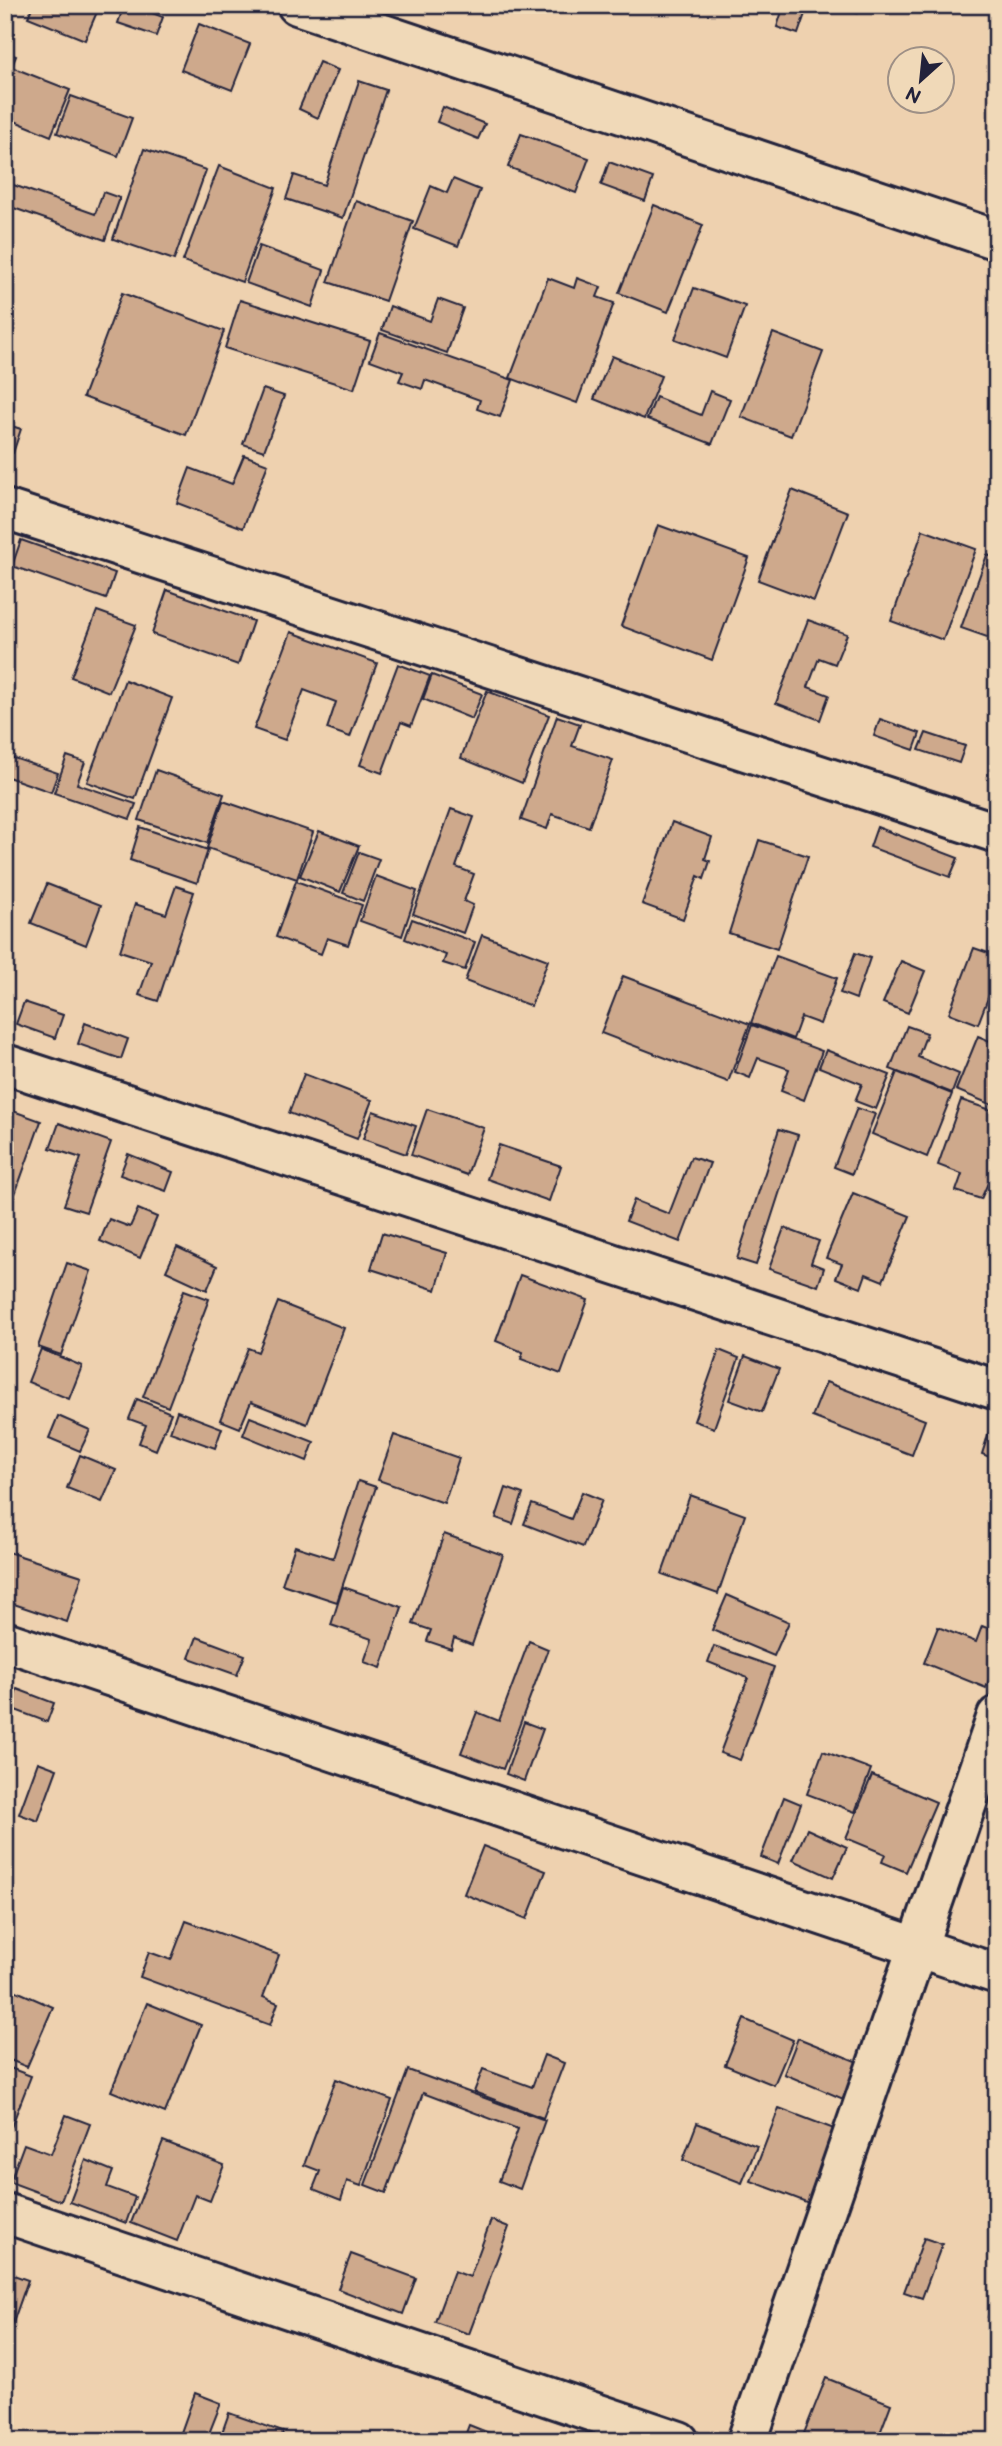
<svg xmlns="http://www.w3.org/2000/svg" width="1002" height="2446" font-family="'Balsamiq Sans',sans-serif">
<rect width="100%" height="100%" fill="#eed1af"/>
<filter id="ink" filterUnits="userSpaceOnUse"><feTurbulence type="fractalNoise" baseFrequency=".0143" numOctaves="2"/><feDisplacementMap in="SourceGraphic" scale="14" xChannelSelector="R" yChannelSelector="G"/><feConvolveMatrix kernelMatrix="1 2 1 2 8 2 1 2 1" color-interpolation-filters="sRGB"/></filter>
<g filter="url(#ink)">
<g fill="#cea98c" stroke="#22223b" stroke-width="2">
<path d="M33 5H100L85 40 28 17Z"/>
<path d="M124 5H131L163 17 156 36 118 23Z"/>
<path d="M784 5H808L798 34 777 27Z"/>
<path d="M841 5H860L857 13 840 7Z"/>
<path d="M199 24 250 44 232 90 181 70Z"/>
<path d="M5 52 16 56 5 83Z"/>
<path d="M319 62 338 70 318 118 299 109Z"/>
<path d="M14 68 70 90 51 136 5 117V91Z"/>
<path d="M359 81 386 90 343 218 286 199 294 175 324 185Z"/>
<path d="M71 96 132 118 118 156 57 133Z"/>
<path d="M443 107 485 124 478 139 437 122Z"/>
<path d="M5 125 14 129 5 153Z"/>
<path d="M521 134 589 158 576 193 508 167Z"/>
<path d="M144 149 206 170 174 260 113 239Z"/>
<path d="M609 162 653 178 645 201 601 185Z"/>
<path d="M219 166 276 188 242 282 183 261Z"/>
<path d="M453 179 480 190 458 246 414 229 431 186 447 193Z"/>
<path d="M5 182 95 214 103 192 120 198 105 240 5 205Z"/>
<path d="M356 201 413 221 385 301 328 282Z"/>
<path d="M654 205 703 225 668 312 619 293Z"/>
<path d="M259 246 324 270 312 307 246 283Z"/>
<path d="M548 278 574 288 577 278 601 287 597 297 614 303 577 403 510 378Z"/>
<path d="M694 288 745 306 726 358 675 339Z"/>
<path d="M122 293 224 331 186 435 83 397Z"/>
<path d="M438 299 463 308 447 353 382 330 390 306 430 321Z"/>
<path d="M240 300 370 341 354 389 225 348Z"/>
<path d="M380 333 513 380 500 417 477 409 480 400 425 380 422 389 399 381 403 372 370 360Z"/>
<path d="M773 333 823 352 791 436 741 417Z"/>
<path d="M612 356 661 376 644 419 594 399Z"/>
<path d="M263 389 284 396 264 451 243 444Z"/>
<path d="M710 391 730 399 712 444 647 419 656 397 701 415Z"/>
<path d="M5 424 21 429 13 453 5 450Z"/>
<path d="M244 455 268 464 243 528 177 503 190 468 232 484Z"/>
<path d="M792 490 848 512 814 601 758 580Z"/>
<path d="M658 525 749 558 712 660 621 626Z"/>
<path d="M923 530 976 549 943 640 891 621Z"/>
<path d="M21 540 115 573 106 599 12 566Z"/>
<path d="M987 555 997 558V655L991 653 996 640 961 628Z"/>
<path d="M167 590 253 621 238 665 152 634Z"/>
<path d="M97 611 136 625 109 692 71 677Z"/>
<path d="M808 620 847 634 835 664 819 658 808 687 829 695 820 720 776 703Z"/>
<path d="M291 632 377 663 350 737 327 729 336 702 304 690 285 740 254 729Z"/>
<path d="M398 664 430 676 411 726 401 722 382 773 360 765Z"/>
<path d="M432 675 482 694 472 719 423 699Z"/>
<path d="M125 680 172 698 135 799 87 782Z"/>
<path d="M487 691 549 715 522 783 461 758Z"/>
<path d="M557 716 580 724 572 746 613 760 589 827 552 814 547 829 521 820Z"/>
<path d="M880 719 920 733 914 750 874 736Z"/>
<path d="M926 733 965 746 959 763 919 750Z"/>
<path d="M5 755 58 773 51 792 5 776Z"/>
<path d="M67 756 85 762 77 784 136 804 130 819 54 793Z"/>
<path d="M156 770 224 794 207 843 139 820Z"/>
<path d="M223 801 313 832 297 879 207 848Z"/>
<path d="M451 809 474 817 456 867 474 874 464 901 473 905 463 933 413 914Z"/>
<path d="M672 822 712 837 705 859 710 861 704 879 698 876 683 919 642 904Z"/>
<path d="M140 827 208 850 197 883 130 860Z"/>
<path d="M877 827 958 858 950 877 870 847Z"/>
<path d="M319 831 359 846 340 892 300 876Z"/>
<path d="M759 840 808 856 777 949 729 933Z"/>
<path d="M359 852 379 859 363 901 343 893Z"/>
<path d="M376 876 417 891 402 936 360 921Z"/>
<path d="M296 881 362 905 348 945 327 938 321 954 276 937Z"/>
<path d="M47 884 101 905 86 945 31 923Z"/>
<path d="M176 886 194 892 158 1001 139 995 151 961 120 951 135 904 166 914Z"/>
<path d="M412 919 475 942 465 970 443 963 446 955 405 939Z"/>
<path d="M482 935 548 960 531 1006 465 981Z"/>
<path d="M974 948 997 956V974L978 1024 949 1013Z"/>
<path d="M855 953 870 958 856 999 840 993Z"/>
<path d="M776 956 837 978 820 1024 801 1017 793 1039 751 1023Z"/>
<path d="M901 961 925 971 908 1013 883 1003Z"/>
<path d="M623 976 750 1024 728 1082 601 1033Z"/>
<path d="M24 1002 63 1015 55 1038 16 1024Z"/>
<path d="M85 1023 128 1039 121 1059 78 1044Z"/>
<path d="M752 1025 822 1051 804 1100 781 1091 789 1069 758 1058 750 1078 735 1072Z"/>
<path d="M907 1026 927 1033 918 1057 959 1074 952 1093 890 1069Z"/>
<path d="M978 1036 997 1044V1107L956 1090Z"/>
<path d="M826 1050 890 1075 876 1109 855 1101 862 1084 819 1067Z"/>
<path d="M897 1072 952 1094 927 1157 872 1134Z"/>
<path d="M304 1074 372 1100 357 1139 289 1113Z"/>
<path d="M961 1100 997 1112V1186L988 1183 981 1199 956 1191 962 1174 938 1165Z"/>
<path d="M5 1108 41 1121 9 1211 5 1210V1171L9 1159 5 1158Z"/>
<path d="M857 1108 875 1114 852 1174 834 1167Z"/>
<path d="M427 1109 484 1128 467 1175 411 1155Z"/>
<path d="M373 1111 416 1126 406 1154 363 1139Z"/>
<path d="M59 1123 111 1142 86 1212 64 1205 81 1158 50 1148Z"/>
<path d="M779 1129 798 1135 756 1265 737 1259Z"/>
<path d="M499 1145 561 1166 549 1201 487 1179Z"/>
<path d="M128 1154 173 1172 166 1191 120 1175Z"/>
<path d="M691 1157 710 1163 680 1242 626 1221 634 1200 669 1214Z"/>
<path d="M853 1193 910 1216 883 1281 866 1274 861 1288 836 1278 842 1264 826 1258Z"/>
<path d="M138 1209 157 1217 140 1258 100 1241 109 1219 130 1227Z"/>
<path d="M784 1228 819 1241 811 1263 824 1268 818 1286 769 1269Z"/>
<path d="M382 1233 447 1253 436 1290 371 1269Z"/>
<path d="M177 1247 217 1266 207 1290 166 1271Z"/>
<path d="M67 1263 91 1271 61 1355 38 1347Z"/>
<path d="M520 1275 588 1300 561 1374 521 1359 523 1352 496 1341Z"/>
<path d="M184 1290 209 1299 168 1407 143 1397Z"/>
<path d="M278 1302 344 1328 307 1424 251 1402 240 1428 220 1420 248 1348 258 1352Z"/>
<path d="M41 1349 82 1366 69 1399 28 1382Z"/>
<path d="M719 1350 739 1358 714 1428 694 1421Z"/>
<path d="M745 1356 779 1369 762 1412 729 1400Z"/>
<path d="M826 1382 925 1420 912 1455 812 1417Z"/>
<path d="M137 1399 171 1413 156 1450 139 1443 146 1425 129 1419Z"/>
<path d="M177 1411 222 1428 215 1448 170 1432Z"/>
<path d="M58 1416 90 1430 80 1451 49 1438Z"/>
<path d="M250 1417 314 1442 307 1461 243 1435Z"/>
<path d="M989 1432 997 1435V1460L982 1454Z"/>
<path d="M394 1435 459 1458 444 1503 378 1480Z"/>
<path d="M80 1455 116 1470 102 1502 67 1488Z"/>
<path d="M358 1481 376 1487 337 1602 282 1584 295 1546 333 1558Z"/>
<path d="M506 1488 523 1494 513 1524 496 1518Z"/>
<path d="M582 1492 602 1500 583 1547 524 1524 532 1504 571 1519Z"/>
<path d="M690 1495 745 1515 718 1594 662 1574Z"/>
<path d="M444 1534 503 1555 472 1645 454 1638 451 1649 427 1641 431 1630 413 1624Z"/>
<path d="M5 1551 82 1576 67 1622 5 1601Z"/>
<path d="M343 1587 402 1607 381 1668 364 1662 372 1639 331 1625Z"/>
<path d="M727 1595 789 1622 774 1656 712 1630Z"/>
<path d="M982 1626 997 1632V1660L986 1688 924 1663 938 1627 976 1642Z"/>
<path d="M197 1637 245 1655 237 1675 189 1658Z"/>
<path d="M529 1641 548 1649 503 1769 461 1753 477 1712 499 1721Z"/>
<path d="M714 1646 774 1667 740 1760 720 1753 748 1678 708 1662Z"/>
<path d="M17 1689 54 1703 47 1722 10 1708Z"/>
<path d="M524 1722 543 1729 524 1781 506 1774Z"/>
<path d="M823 1751 871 1769 855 1812 807 1794Z"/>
<path d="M38 1762 57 1769 38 1821 19 1814Z"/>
<path d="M872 1775 936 1802 906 1872 882 1862 885 1854 846 1838Z"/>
<path d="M784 1797 801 1804 778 1864 761 1857Z"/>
<path d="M807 1829 847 1847 833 1878 793 1860Z"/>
<path d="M483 1846 546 1871 527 1919 464 1894Z"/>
<path d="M186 1921 279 1955 263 1997 278 2003 270 2025 140 1977 149 1952 171 1960Z"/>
<path d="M5 1986 53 2007 27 2067 5 2058Z"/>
<path d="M147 2003 201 2025 165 2113 111 2091Z"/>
<path d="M744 2019 793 2040 774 2085 725 2065Z"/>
<path d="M798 2038 863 2064 848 2101 784 2074Z"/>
<path d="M544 2055 564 2063 543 2118 474 2092 483 2069 532 2087Z"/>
<path d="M5 2066 31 2076 5 2143Z"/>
<path d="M408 2070 545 2120 520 2189 499 2181 518 2129 423 2093 386 2193 365 2185Z"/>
<path d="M336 2079 392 2100 361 2186 347 2181 341 2200 313 2189 320 2171 304 2165Z"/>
<path d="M779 2108 842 2132 814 2205 751 2181Z"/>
<path d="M66 2115 90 2124 61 2201 10 2182 24 2144 51 2154Z"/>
<path d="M697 2123 757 2146 742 2183 683 2160Z"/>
<path d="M163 2141 224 2165 210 2201 195 2195 177 2241 131 2223Z"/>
<path d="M86 2160 113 2171 107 2187 135 2197 126 2223 70 2202Z"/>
<path d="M491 2220 509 2227 469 2334 435 2322 454 2271 470 2277Z"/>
<path d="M924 2238 942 2244 922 2298 904 2292Z"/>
<path d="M351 2254 416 2278 403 2314 338 2289Z"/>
<path d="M5 2272 28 2280 10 2331 5 2329Z"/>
<path d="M997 2294V2320L988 2317Z"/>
<path d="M826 2378 891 2404 877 2441H801Z"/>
<path d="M195 2393 221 2403 206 2441H178Z"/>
<path d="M229 2413 283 2432 280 2441H219Z"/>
<path d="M469 2425 509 2441H463Z"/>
</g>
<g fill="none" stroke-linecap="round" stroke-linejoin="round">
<defs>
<g id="minor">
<path d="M297 5 997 240"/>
<path d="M5 509 997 833"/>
<path d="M5 1064 997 1390"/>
<path d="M5 1641 997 1974"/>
<path d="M5 2213 679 2441"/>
<path d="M747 2441 997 1716"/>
</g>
</defs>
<use href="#minor" stroke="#22223b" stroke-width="44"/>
<use href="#minor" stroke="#f0d9b8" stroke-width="38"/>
</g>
</g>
<rect width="1002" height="2446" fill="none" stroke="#f0d9b8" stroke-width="28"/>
<rect x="14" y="14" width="974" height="2418" fill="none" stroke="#22223b" stroke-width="2.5" filter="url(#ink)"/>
<g transform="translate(921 80) rotate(207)"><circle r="33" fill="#f0d9b8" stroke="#9e9086" stroke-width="2"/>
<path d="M0-5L12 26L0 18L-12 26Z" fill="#22223b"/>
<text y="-10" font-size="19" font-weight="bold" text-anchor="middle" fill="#22223b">N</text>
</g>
</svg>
